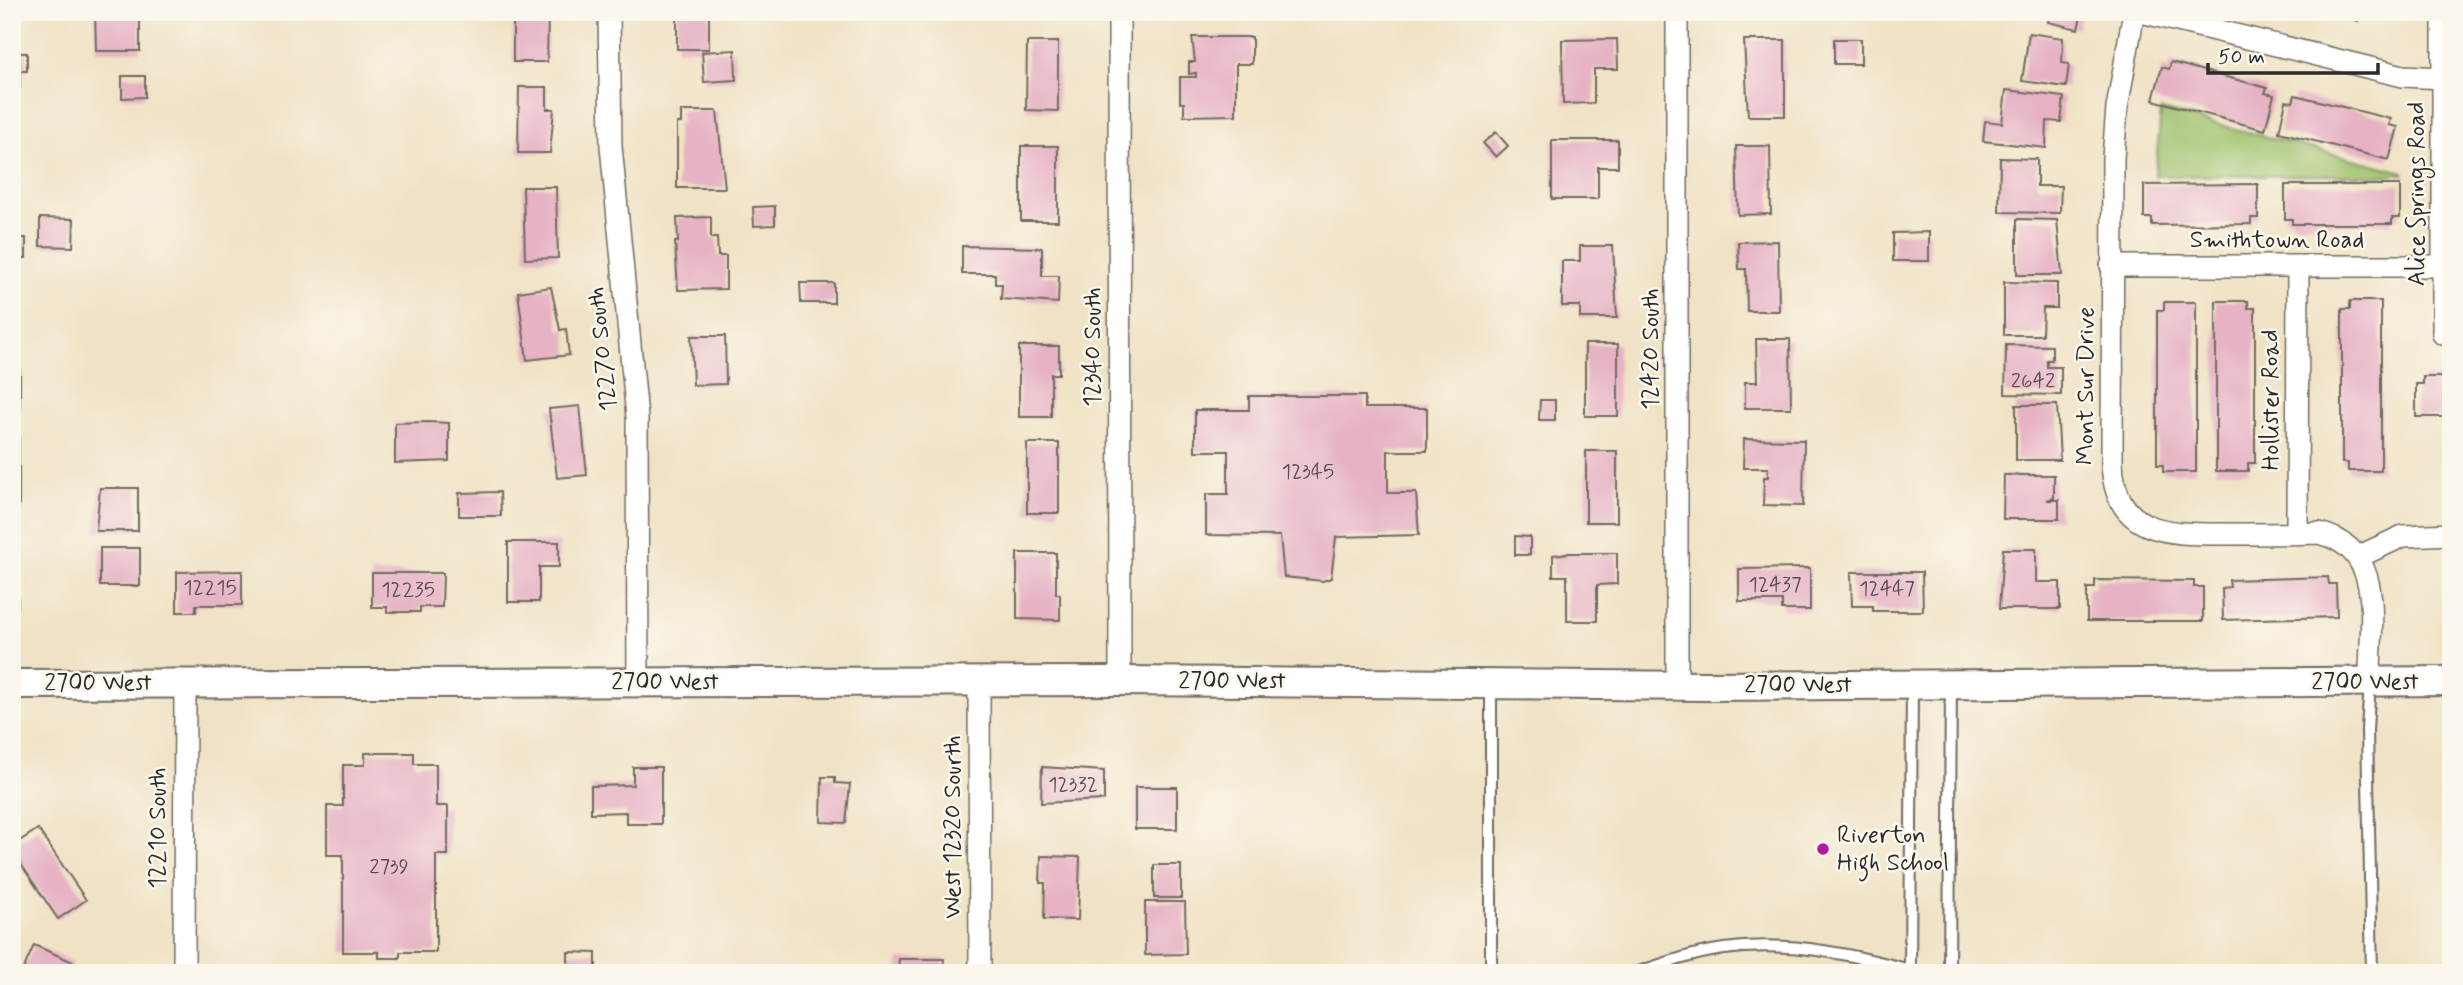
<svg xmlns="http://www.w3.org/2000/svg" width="2463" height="985" font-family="Mynerve,sans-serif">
<rect width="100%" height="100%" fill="#fbf7ec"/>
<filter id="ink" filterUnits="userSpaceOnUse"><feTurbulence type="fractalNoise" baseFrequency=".0143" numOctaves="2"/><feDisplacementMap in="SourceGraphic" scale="14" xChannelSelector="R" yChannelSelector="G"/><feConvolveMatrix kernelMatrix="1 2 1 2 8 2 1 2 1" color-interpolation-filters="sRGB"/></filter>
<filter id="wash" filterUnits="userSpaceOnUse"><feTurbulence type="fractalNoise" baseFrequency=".00686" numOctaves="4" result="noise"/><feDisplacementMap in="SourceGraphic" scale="28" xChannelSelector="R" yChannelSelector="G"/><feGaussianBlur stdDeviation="1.57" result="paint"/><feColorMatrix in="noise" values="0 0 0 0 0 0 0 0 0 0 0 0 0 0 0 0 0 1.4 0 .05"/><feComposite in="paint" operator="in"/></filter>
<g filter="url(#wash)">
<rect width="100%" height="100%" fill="#f0e2c5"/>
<path fill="#9ec16b" stroke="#64764b" stroke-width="2" d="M2161 110 2404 172V175L2155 176Z"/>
<g id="blocks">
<g fill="#e6b2c4">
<path d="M95 12H140V51H96Z"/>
<path d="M513 12H548L547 62H513Z"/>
<rect x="677" y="12" width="32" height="37"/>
<rect x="1018" y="12" width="36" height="3"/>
<rect x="1582" y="12" width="33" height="4"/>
<path d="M1747 12H1779V18L1747 17Z"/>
<path d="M2050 12H2082L2078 29 2048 22Z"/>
<path d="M2327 12H2367L2365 17 2359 15 2358 21Z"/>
<path d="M2029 33 2063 38 2062 63 2069 64 2066 87 2022 81Z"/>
<path d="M1192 37H1252V64H1236V115L1184 116V103H1180V77H1196V73L1189 74V62H1195Z"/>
<path d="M12 38H18V53H27V71H20V88H12Z"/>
<path d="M1617 39 1618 69H1594V103L1563 104 1562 40Z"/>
<rect x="1834" y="39" width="27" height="25"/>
<path d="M1744 40H1785V116H1748Z"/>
<path d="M1027 42H1058V111L1026 110Z"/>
<path d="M735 50 736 80 704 82 702 52Z"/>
<path d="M2171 62 2267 88 2265 93 2274 95 2265 130 2153 100 2162 67 2169 69Z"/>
<path d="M122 76H145V97L122 98Z"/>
<path d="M519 87H547V109H554L550 153H518Z"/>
<path d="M2006 90 2064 97 2061 122 2047 121 2046 148 1983 141 1985 121 2002 123Z"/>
<path d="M2295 95 2391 119 2389 125 2398 127 2389 160 2279 132 2286 101 2293 102Z"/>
<path d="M681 111H717L725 188H677V123H681Z"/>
<path d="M1496 132 1508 146 1496 157 1483 143Z"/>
<path d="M1552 140H1618V167H1598V199H1552Z"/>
<rect x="1021" y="146" width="37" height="75"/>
<path d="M1736 146H1770L1771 214 1738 215Z"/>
<path d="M2000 158 2037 159V186H2061L2060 213 1999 212Z"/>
<path d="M2258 184V218H2251V224L2152 225V218H2144V185Z"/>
<path d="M2285 185H2400V218H2392V224H2292V219H2285Z"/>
<path d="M523 187H556L558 258 525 259Z"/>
<path d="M775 206V225L754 226 753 207Z"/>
<path d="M711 217V238H717L718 256H726V289L678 290 675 242H678L677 218Z"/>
<path d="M40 218 74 219 73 247 40 246Z"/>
<path d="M2017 219 2057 220 2062 275H2017Z"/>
<path d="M1929 232V261H1893V233Z"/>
<rect x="12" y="238" width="14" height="20"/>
<path d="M1778 241 1779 311H1747L1746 269H1739L1738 242Z"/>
<path d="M962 246 1042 248V276H1059L1058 303 1001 299 1002 284H995V274H962Z"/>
<path d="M1580 246H1613L1617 318H1580V306H1562V261H1580Z"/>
<path d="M2004 282 2057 283V308H2043L2042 335H2004Z"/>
<path d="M800 283H834V303H801Z"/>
<path d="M551 287 560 330 566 329 569 355 527 360 518 292Z"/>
<path d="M2216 301H2248V308H2255V463H2248V471H2216Z"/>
<path d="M2350 301H2381V471H2348V463H2342V309H2350Z"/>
<path d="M2164 302H2196V472H2163V465H2157V310H2164Z"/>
<path d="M691 336H725L726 384 693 385Z"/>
<path d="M1756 339H1790L1791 408H1745V382H1757Z"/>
<rect x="12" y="340" width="8" height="80"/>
<rect x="1585" y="344" width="33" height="72"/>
<path d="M2006 345 2052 346V360H2047V367H2061V395L2005 394Z"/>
<path d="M1019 346H1059V374H1051V417H1019Z"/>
<path d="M2423 377H2451V417H2416V384H2423Z"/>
<path d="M1249 396H1365V408H1427V451H1388V493H1416L1419 535 1336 537 1331 578 1323 581 1284 577 1280 536 1206 535V494H1228V451H1195V410H1249Z"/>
<path d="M1540 400H1555V420H1539Z"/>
<path d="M2016 405H2057L2060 460H2016Z"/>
<path d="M580 406 587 475 557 478 549 409Z"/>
<path d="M428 422 449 423V461L395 463V423Z"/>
<rect x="12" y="436" width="7" height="71"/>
<path d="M1744 439 1804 440 1803 506 1763 505 1764 477H1768V468H1743Z"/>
<rect x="1027" y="443" width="32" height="70"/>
<rect x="1586" y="451" width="31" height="71"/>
<path d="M2004 475H2054V498L2047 500H2059V519H2003Z"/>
<path d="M100 488H138V531H96Z"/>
<path d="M500 492 501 516H459V493Z"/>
<path d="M1515 536 1530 537V555H1515Z"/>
<path d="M508 542H559V567H539V602H508Z"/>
<rect x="12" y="548" width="6" height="59"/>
<rect x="100" y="548" width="40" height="38"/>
<path d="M2003 549H2036V582H2060V609H1999Z"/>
<path d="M1017 553H1056V594H1060V620L1017 619Z"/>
<path d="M1570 553H1617V584L1597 585V621H1567V576H1553V555Z"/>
<path d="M1810 568V610H1782V601H1739V569Z"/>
<path d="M242 571V605H196V612H177V572Z"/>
<path d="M1851 572H1922L1923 611H1873V606H1852Z"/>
<path d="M372 573H443L442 607H420V612H387V607H372Z"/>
<path d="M2328 577 2329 584H2336L2337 617 2223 620 2222 588 2230 587 2229 580Z"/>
<path d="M2095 580 2194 581V587H2203V621H2087V588H2095Z"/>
<path d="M365 753H414V764H436V806H448V855H436V952H400V958H379V952H343V855H327V806H343V765H365Z"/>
<path d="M633 767H661V824H626V812L591 813V786L633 785Z"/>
<path d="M1042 767 1104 771V800L1041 803Z"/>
<path d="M822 777H835V783L850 784 846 823 821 822Z"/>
<rect x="1135" y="787" width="42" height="42"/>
<path d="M38 829 86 900 58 919 12 851V846Z"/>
<path d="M1041 856 1080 857 1078 920 1044 919 1045 883H1040Z"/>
<rect x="1154" y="865" width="27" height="33"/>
<path d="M1145 902H1185L1186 954 1145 955Z"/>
<path d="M34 945 73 962 68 973 23 970Z"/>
<path d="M568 952 596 953V973H568Z"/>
<path d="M899 959H944L943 973H898Z"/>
</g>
</g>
</g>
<g filter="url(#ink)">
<use href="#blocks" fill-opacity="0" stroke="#706b61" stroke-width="2"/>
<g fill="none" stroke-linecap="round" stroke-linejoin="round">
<defs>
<g id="service">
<path d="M2370 682 2367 730 2372 973"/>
<path d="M1491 685V973"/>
<path d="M1910 970 1912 687"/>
<path d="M1636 973C1665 963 1694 953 1724 949 1789 940 1858 955 1920 973"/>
<path d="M1949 973 1951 685"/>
</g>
<g id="minor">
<path d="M609 12 611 146 637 417 638 682"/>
<path d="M1119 12 1120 681"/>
<path d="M1677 12V686"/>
<path d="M2134 12 2117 108 2113 158 2112 463C2115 536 2169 534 2227 534 2258 534 2288 534 2319 533 2388 550 2369 626 2370 682"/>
<path d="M2141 12 2403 76 2443 78"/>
<path d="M2443 12V334H2451"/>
<path d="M2111 266H2443"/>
<path d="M2297 533 2298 266"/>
<path d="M2360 556 2403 536 2451 534"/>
<path d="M979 681 980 973"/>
<path d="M184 973 185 683"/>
</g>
<path id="secondary" d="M12 684 1120 681 1707 686 2451 681"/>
</defs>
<use href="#service" stroke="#706b61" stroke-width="14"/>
<use href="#minor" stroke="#706b61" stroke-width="24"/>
<use href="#secondary" stroke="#706b61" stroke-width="32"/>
<use href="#service" stroke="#fff" stroke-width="10"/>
<use href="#minor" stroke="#fff" stroke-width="21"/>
<use href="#secondary" stroke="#fff" stroke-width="28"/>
</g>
</g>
<circle fill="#b5179e" stroke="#fbf7ec" stroke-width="2.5" cx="1823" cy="849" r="7"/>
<g text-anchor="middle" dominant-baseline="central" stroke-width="5" stroke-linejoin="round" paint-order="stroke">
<g font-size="21" fill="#5a4d51">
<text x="2033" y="381">2642</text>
<text x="1308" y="472">12345</text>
<text x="1775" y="585">12437</text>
<text x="210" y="588">12215</text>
<text x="1887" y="589">12447</text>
<text x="408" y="590">12235</text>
<text x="1073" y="785">12332</text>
<text x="389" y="867">2739</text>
</g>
<g font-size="24" fill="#2b2b2b" stroke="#fbf7ec">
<text transform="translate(2417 194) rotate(-90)">Alice Springs Road</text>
<text x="2277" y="240">Smithtown Road</text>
<text transform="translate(1093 347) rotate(-90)">12340 South</text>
<text transform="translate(603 349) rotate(-96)">12270 South</text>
<text transform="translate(1651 349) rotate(-90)">12420 South</text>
<text transform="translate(2086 386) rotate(-90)">Mont Sur Drive</text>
<text transform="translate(2271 400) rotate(-90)">Hollister Road</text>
<text x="1232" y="681">2700 West</text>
<text x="665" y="682">2700 West</text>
<text x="2365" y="682">2700 West</text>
<text x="98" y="683">2700 West</text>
<text x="1798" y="685">2700 West</text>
<text transform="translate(953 827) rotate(-90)">West 12320 Sourth</text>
<text transform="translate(158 828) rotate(-90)">12210 South</text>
</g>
<g font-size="24" fill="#2b2b2b" stroke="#fbf7ec" text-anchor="start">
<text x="1837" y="835">Riverton<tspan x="1837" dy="28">High School</tspan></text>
</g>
</g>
<rect width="2463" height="985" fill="none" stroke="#fbf7ec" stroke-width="42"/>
<path d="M2208 63v10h170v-10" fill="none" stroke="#2b2b2b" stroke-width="3.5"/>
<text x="2218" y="63" font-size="21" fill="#2b2b2b" stroke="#fbf7ec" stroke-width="5" paint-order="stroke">50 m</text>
</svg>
